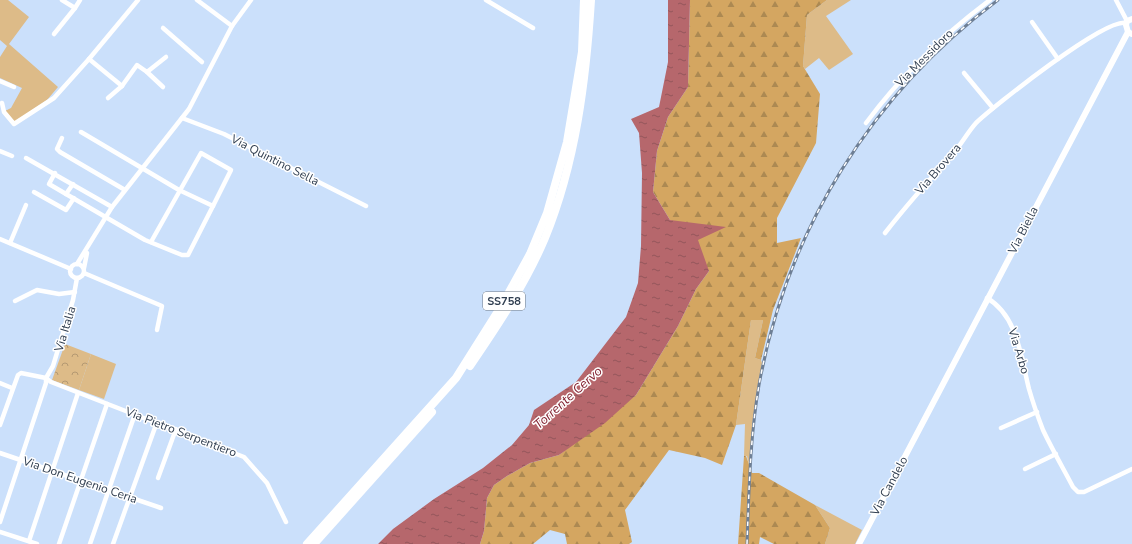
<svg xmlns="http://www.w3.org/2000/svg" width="1132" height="544" font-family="'Nunito Sans',sans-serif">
<defs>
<pattern id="forest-firs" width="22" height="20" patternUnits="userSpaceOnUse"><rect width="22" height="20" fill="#d4a661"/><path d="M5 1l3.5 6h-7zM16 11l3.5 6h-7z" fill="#ac8952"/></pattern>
<pattern id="park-crowns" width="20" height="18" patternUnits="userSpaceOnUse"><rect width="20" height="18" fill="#db8"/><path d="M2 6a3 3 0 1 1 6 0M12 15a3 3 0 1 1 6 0" fill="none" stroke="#b49972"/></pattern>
<pattern id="water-ripples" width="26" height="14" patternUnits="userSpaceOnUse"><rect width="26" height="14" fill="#b6676c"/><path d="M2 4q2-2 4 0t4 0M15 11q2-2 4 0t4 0" fill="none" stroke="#94565b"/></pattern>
</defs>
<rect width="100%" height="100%" fill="#cbe0fb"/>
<g fill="#db8">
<path d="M0 0H8L29 17 9 44 58 87 47 100 15 122 5 111 11 108 22 88 0 78V57L7 46 0 40Z"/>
<path d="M827 0H851L826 16 853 54 829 70 819 58 805 69 803 66 807 15Z"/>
<path d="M751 320H763L755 358 761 360 762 363 753 418 749 465 747 456H744L745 424 736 425Z"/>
<path d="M91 354 116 364 104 399 79 390Z"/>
<path d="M815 505 862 530 855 544H825L830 528Z"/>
</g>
<g fill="url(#forest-firs)">
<path d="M690 0H827L807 15 803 66 820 94 816 143 777 218V243L801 238 773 310 761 360 755 358 763 320H751L736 425 722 465 705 458 669 450 625 510 632 542 629 544H567L565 534 550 530 533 544H480L484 531 487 498 494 485 507 476 530 463 559 455 636 395 678 326 696 289 709 271 670 220 653 192 657 151 668 117 688 87Z"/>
<path d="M744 456H746L752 473H759L815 505 830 528 825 544H774L760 537 759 544H738Z"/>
</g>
<path fill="url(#park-crowns)" d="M65 344 91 354 79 390 52 380Z"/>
<path fill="url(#water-ripples)" d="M668 0H690L688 87 668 117 657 151 653 192 670 220 726 227 698 240 709 271 696 289 678 326 636 395 605 423 559 455 530 463 507 476 494 485 487 498 484 531 480 544H378L393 529 434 499 483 468 512 445 529 425 534 410 576 382 626 317 638 283 641 246 642 173 639 133 631 119 659 107 668 62Z"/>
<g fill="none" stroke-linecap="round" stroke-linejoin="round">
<g stroke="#fff" stroke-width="4.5">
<path d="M62 0 75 8 80 0"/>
<path d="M197 0 232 26"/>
<path d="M486 0 533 28"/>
<path d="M1116 0 1127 21"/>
<path d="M1032 22 1058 59"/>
<path d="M163 28 202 62"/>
<path d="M54 34 75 8"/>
<path d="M147 72 163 87"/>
<path d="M964 73 993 108"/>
<path d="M0 81 14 87"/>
<path d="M122 86 89 59 138 0"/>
<path d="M108 98 122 86 137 65 147 72 166 57"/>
<path d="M2 103 4 112 14 124 54 98 89 59"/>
<path d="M182 118 224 134 366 206"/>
<path d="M866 123C901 76 943 35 990 0"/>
<path d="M62 138 57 149 60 152 125 190"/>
<path d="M0 151 12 156"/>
<path d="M26 158 112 207"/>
<path d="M55 173 49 184 66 194"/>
<path d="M73 184 66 194 145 240 182 255H188L213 206 179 190 81 132"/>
<path d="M34 192 66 210 74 198"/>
<path d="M885 233C906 206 929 180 952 155 961 145 967 133 976 123 994 106 1106 17 1126 23"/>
<path d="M0 239 71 269"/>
<path d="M151 242 201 153 231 170 213 206"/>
<path d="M10 243 26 205"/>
<circle cx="77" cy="271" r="7"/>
<path d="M77 264 112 207 189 109 232 26 251 0"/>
<path d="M84 268 87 253"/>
<path d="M84 273 162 306 157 330"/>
<path d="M987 298C1018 316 1021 358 1029 389 1033 403 1038 417 1043 430 1052 449 1063 468 1073 487L1078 492H1084L1132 469"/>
<path d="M15 301 37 290 59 294 75 292"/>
<path d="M46 378 51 382 244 457 267 483 286 522"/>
<path d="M0 383 12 388"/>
<path d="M0 425 18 375 21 373 46 378"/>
<path d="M1001 428 1037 412"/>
<path d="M0 453 161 508"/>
<path d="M1025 469 1056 454"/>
<path d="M158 478 176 429"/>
<path d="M0 522 46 383V378L53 366 73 300 77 278"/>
<path d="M0 532 37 544"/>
<path d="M29 541 78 393"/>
<path d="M59 544 107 404"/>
<path d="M90 544 135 414"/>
<path d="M113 544 157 422"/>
</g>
<g stroke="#fff" stroke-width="6">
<path d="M1132 19 1127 21 1126 25 1128 32 1132 34"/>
<path d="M859 544 1128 32"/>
</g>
<g stroke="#fff" stroke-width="8">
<path d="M470 366C498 325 526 283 545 238 576 162 586 80 591 0"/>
<path d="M307 544 456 378 502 305 530 254 547 213 567 142 582 52 584 0"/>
<path d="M314 544 432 412"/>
</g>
<defs>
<path id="rail" d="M747 544C749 491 750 437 759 385 787 230 872 94 998 0"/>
</defs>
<use href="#rail" stroke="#6e7f95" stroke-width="3"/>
<use href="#rail" stroke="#fff" stroke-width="1.5" stroke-dasharray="4.5" stroke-linecap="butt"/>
</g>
<g text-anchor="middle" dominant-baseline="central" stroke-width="3" stroke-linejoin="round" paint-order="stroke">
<rect fill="#fff" stroke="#6e7884" stroke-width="1" x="483" y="292" width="42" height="18" rx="3"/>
<g font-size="11" font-weight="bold" fill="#303e50">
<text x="504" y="301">SS758</text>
</g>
<g font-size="12" fill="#303e50" stroke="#fff">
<text transform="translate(924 58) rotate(-45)">Via Messidoro</text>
<text transform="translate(275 160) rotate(27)">Via Quintino Sella</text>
<text transform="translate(938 169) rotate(-49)">Via Brovera</text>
<text transform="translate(1023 230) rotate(-63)">Via Biella</text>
<text transform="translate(65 329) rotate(-73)">Via Italia</text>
<text transform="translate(1019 351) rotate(73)">Via Arbo</text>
<text transform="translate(181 432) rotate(21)">Via Pietro Serpentiero</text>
<text transform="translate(80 480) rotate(19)">Via Don Eugenio Ceria</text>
<text transform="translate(889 486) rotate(-62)">Via Candelo</text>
</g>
<g font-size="13" font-style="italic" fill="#832231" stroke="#fff">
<text transform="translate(568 398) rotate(-42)">Torrente Cervo</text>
</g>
</g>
</svg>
